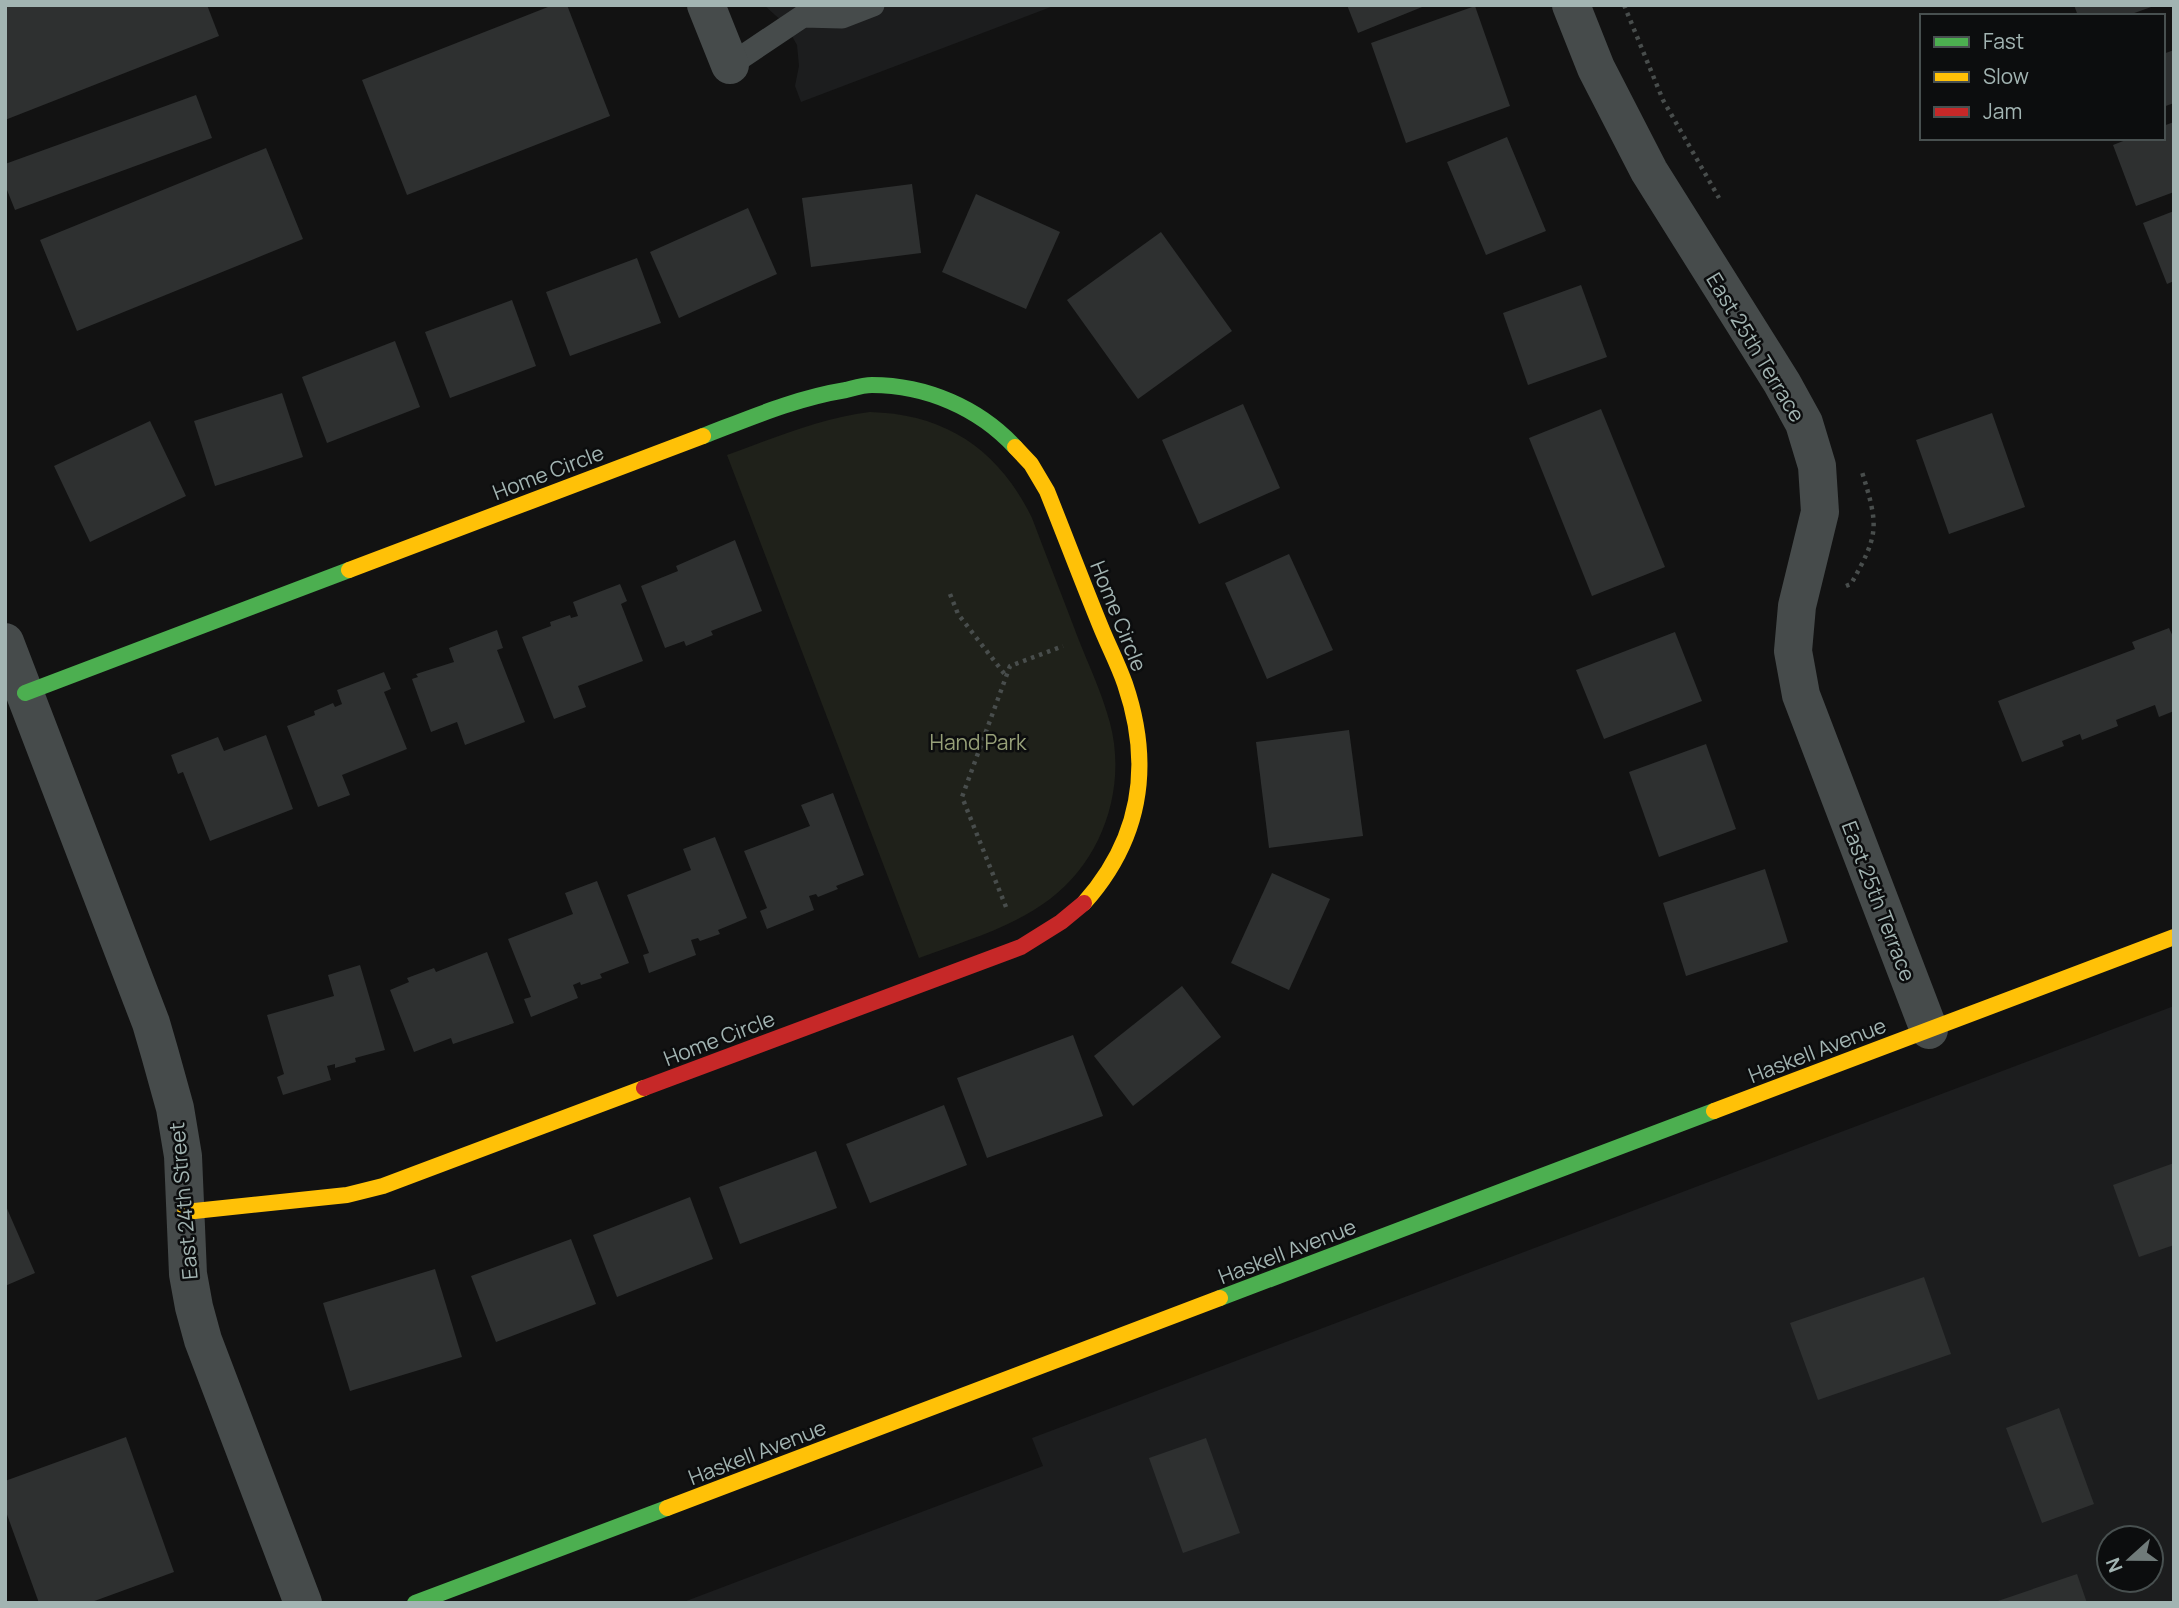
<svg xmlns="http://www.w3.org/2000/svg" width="2179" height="1608" font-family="Manrope,sans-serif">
<rect width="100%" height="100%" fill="#121212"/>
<g fill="#1c1d1e" fill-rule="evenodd">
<path d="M764 5H1056L801 102 795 86 799 66 797 45 785 24Z"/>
<path d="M2174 1006V1603H681L1043 1466 1032 1438ZM2109 1538H2151V1580H2109Z"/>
</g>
<path fill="#1f211a" d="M870 412C946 414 999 450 1032 518 1047 558 1063 598 1078 638 1089 666 1102 693 1110 723 1127 787 1103 859 1050 899 1012 928 964 941 919 958L727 455C774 438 821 418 870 412Z"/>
<g fill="#2e3030">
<path d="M5 5H207L219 36 5 120Z"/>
<path d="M553 5H567L610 116 407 195 362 80Z"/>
<path d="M1347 5H1427L1358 33Z"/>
<path d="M2074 5H2153L2154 6 2126 16H2078Z"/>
<path d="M1475 6 1510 106 1406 143 1371 43Z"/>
<path d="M2174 50V103L2163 107V54Z"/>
<path d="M196 95 212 138 15 210 5 185V164Z"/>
<path d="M2174 122V192L2136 206 2113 145 2131 138H2163V126Z"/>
<path d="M1507 137 1546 231 1486 255 1447 162Z"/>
<path d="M266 148 303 239 77 331 40 240Z"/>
<path d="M912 184 921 253 811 267 802 198Z"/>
<path d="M976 194 1060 232 1026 309 942 272Z"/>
<path d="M748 208 777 274 679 318 650 252Z"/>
<path d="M2174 211V281L2167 284 2143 223Z"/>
<path d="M1161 232 1232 331 1138 399 1067 300Z"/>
<path d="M637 258 661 323 570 356 546 292Z"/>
<path d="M1581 285 1607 357 1528 385 1503 313Z"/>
<path d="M512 300 536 366 450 398 425 332Z"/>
<path d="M395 341 420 407 327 443 302 377Z"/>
<path d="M282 393 303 457 215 486 194 421Z"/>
<path d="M1243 404 1280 488 1199 524 1162 440Z"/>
<path d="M1601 409 1665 567 1592 596 1529 438Z"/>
<path d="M1992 413 2025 507 1949 534 1916 440Z"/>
<path d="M150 421 186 496 90 542 54 466Z"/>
<path d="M735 540 762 611 711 631 713 635 686 646 684 641 665 648 641 586 678 571 676 566Z"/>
<path d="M1289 554 1333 650 1267 679 1225 583Z"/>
<path d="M620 584 627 601 621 604 643 661 578 686 586 707 554 719 522 637 551 626 550 622 570 615 571 618 578 616 573 602Z"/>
<path d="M2169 628 2174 639V711L2159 717 2155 705 2116 720 2118 726 2082 740 2080 734 2062 741 2064 746 2022 762 1998 701 2135 649 2132 642Z"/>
<path d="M497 630 503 648 497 650 525 722 465 745 457 722 431 732 412 679 418 677 416 674 454 662 449 648Z"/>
<path d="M1675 632 1702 701 1604 739 1576 670Z"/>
<path d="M384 672 391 689 384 692 407 749 342 775 350 795 318 807 287 726 315 715 314 711 333 703 335 707 342 704 337 690Z"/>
<path d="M1349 730 1363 836 1269 848 1256 742Z"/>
<path d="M266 735 293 809 210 841 183 772 178 774 171 755 218 737 224 751Z"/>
<path d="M1706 744 1736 829 1659 857 1629 772Z"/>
<path d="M833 793 864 875 836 886 838 889 818 897 816 894 809 896 814 910 767 929 760 911 767 908 744 851 810 826 801 805Z"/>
<path d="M715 837 747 918 718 930 720 934 700 941 698 938 691 940 696 955 649 973 643 955 649 953 627 895 691 870 683 849Z"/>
<path d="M1765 869 1788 942 1686 976 1663 903Z"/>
<path d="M1272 873 1330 899 1289 990 1231 963Z"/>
<path d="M597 881 629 963 600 974 602 978 581 985 580 982 573 985 578 998 531 1017 524 999 531 997 508 939 573 914 565 893Z"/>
<path d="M487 952 514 1023 453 1044 451 1038 414 1052 390 990 409 982 407 978 434 968 436 972Z"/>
<path d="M360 965 385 1050 355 1058 356 1062 335 1068V1064L327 1066 331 1080 283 1095 277 1077 284 1074 267 1015 334 996 328 975Z"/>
<path d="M1182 986 1221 1037 1133 1106 1094 1056Z"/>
<path d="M1073 1035 1103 1116 987 1158 957 1078Z"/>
<path d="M944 1105 967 1165 870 1203 846 1144Z"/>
<path d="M816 1151 837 1208 740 1244 719 1187Z"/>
<path d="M2174 1163V1245L2139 1257 2113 1185Z"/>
<path d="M690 1197 713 1259 617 1297 593 1235Z"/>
<path d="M5 1204 35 1273 5 1286Z"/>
<path d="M571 1239 596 1304 496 1342 471 1276Z"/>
<path d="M435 1269 462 1357 350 1391 323 1303Z"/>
<path d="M1924 1277 1951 1354 1818 1400 1790 1323Z"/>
<path d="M2059 1408 2094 1504 2042 1523 2006 1428Z"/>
<path d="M126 1437 174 1572 89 1603H39L5 1509V1481Z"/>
<path d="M1206 1438 1240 1533 1183 1553 1149 1458Z"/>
<path d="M2077 1574 2087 1603H1995V1602Z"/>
</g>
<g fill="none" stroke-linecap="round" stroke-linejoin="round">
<g stroke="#484d4c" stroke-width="4.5" stroke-dasharray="3.5 5" stroke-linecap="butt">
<path d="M1624 5 1663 100 1719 198"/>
<path d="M1846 586 1851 584C1879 534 1879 527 1862 472"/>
<path d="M950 594 958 614 1006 676"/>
<path d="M1006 907 962 797 1010 666 1063 646"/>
</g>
<path stroke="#464b4b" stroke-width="23" d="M730 65 803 16 842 17 873 5"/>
<g stroke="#464b4b" stroke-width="38">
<path d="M706 5 730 65"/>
<path d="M1571 5 1596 68 1649 171 1782 383 1804 423 1817 466 1820 512 1797 606 1793 651 1801 695 1929 1030"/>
<path d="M5 642 151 1023 160 1054 175 1108 183 1156 188 1274 194 1307 203 1340 303 1603"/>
</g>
<g stroke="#4caf50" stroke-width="16">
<path d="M703 436C750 418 796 398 846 390 854 388 863 385 872 385 926 385 979 408 1015 447"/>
<path d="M25 693 349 570"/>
<path d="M1220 1298 1714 1111"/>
<path d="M415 1603 667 1508"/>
</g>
<g stroke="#ffc107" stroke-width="16">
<path d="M1015 447 1031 464 1047 491C1065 536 1082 581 1100 625 1108 645 1118 664 1125 684 1153 766 1141 839 1084 903"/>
<path d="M349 570 703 436"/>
<path d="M1714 1111 2174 937"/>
<path d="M185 1212 347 1195 383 1186 644 1088"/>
<path d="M667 1508 1220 1298"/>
</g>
<path stroke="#c62828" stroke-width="16" d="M644 1088 1021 947 1061 922 1084 903"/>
</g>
<g text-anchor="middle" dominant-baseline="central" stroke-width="5" stroke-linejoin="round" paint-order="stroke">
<g font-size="21" fill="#a2b4b2" stroke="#0c0d0e">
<text transform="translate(1756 347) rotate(59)">East 25th Terrace</text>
<text transform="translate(548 472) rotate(-21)">Home Circle</text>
<text transform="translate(1119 616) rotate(68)">Home Circle</text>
<text transform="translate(1879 901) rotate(69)">East 25th Terrace</text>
<text transform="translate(719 1038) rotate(-21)">Home Circle</text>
<text transform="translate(1817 1050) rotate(-21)">Haskell Avenue</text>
<text transform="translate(183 1201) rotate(-95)">East 24th Street</text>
<text transform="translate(1287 1251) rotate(-21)">Haskell Avenue</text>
<text transform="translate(757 1452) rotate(-21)">Haskell Avenue</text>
</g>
<g font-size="21" fill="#97a078" stroke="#0c0d0e">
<text x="978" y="742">Hand Park</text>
</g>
</g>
<rect width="2179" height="1608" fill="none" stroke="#a2b4b2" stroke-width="14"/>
<rect x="1920" y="14" width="245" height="126" fill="#0c0d0e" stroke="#485050" stroke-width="2"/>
<rect x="1934" y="37" width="35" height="10" fill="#4caf50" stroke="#485050" stroke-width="2"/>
<text x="1983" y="49" font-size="21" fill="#a2b4b2">Fast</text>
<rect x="1934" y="72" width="35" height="10" fill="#ffc107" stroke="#485050" stroke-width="2"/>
<text x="1983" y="84" font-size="21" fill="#a2b4b2">Slow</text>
<rect x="1934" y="107" width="35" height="10" fill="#c62828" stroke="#485050" stroke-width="2"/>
<text x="1983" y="119" font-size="21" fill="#a2b4b2">Jam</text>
<g transform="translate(2130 1559) rotate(249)"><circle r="33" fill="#0c0d0e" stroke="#485050" stroke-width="2"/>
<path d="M0-5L12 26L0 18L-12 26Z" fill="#707b7a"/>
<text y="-10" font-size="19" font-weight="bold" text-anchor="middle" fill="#a2b4b2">N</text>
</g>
</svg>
